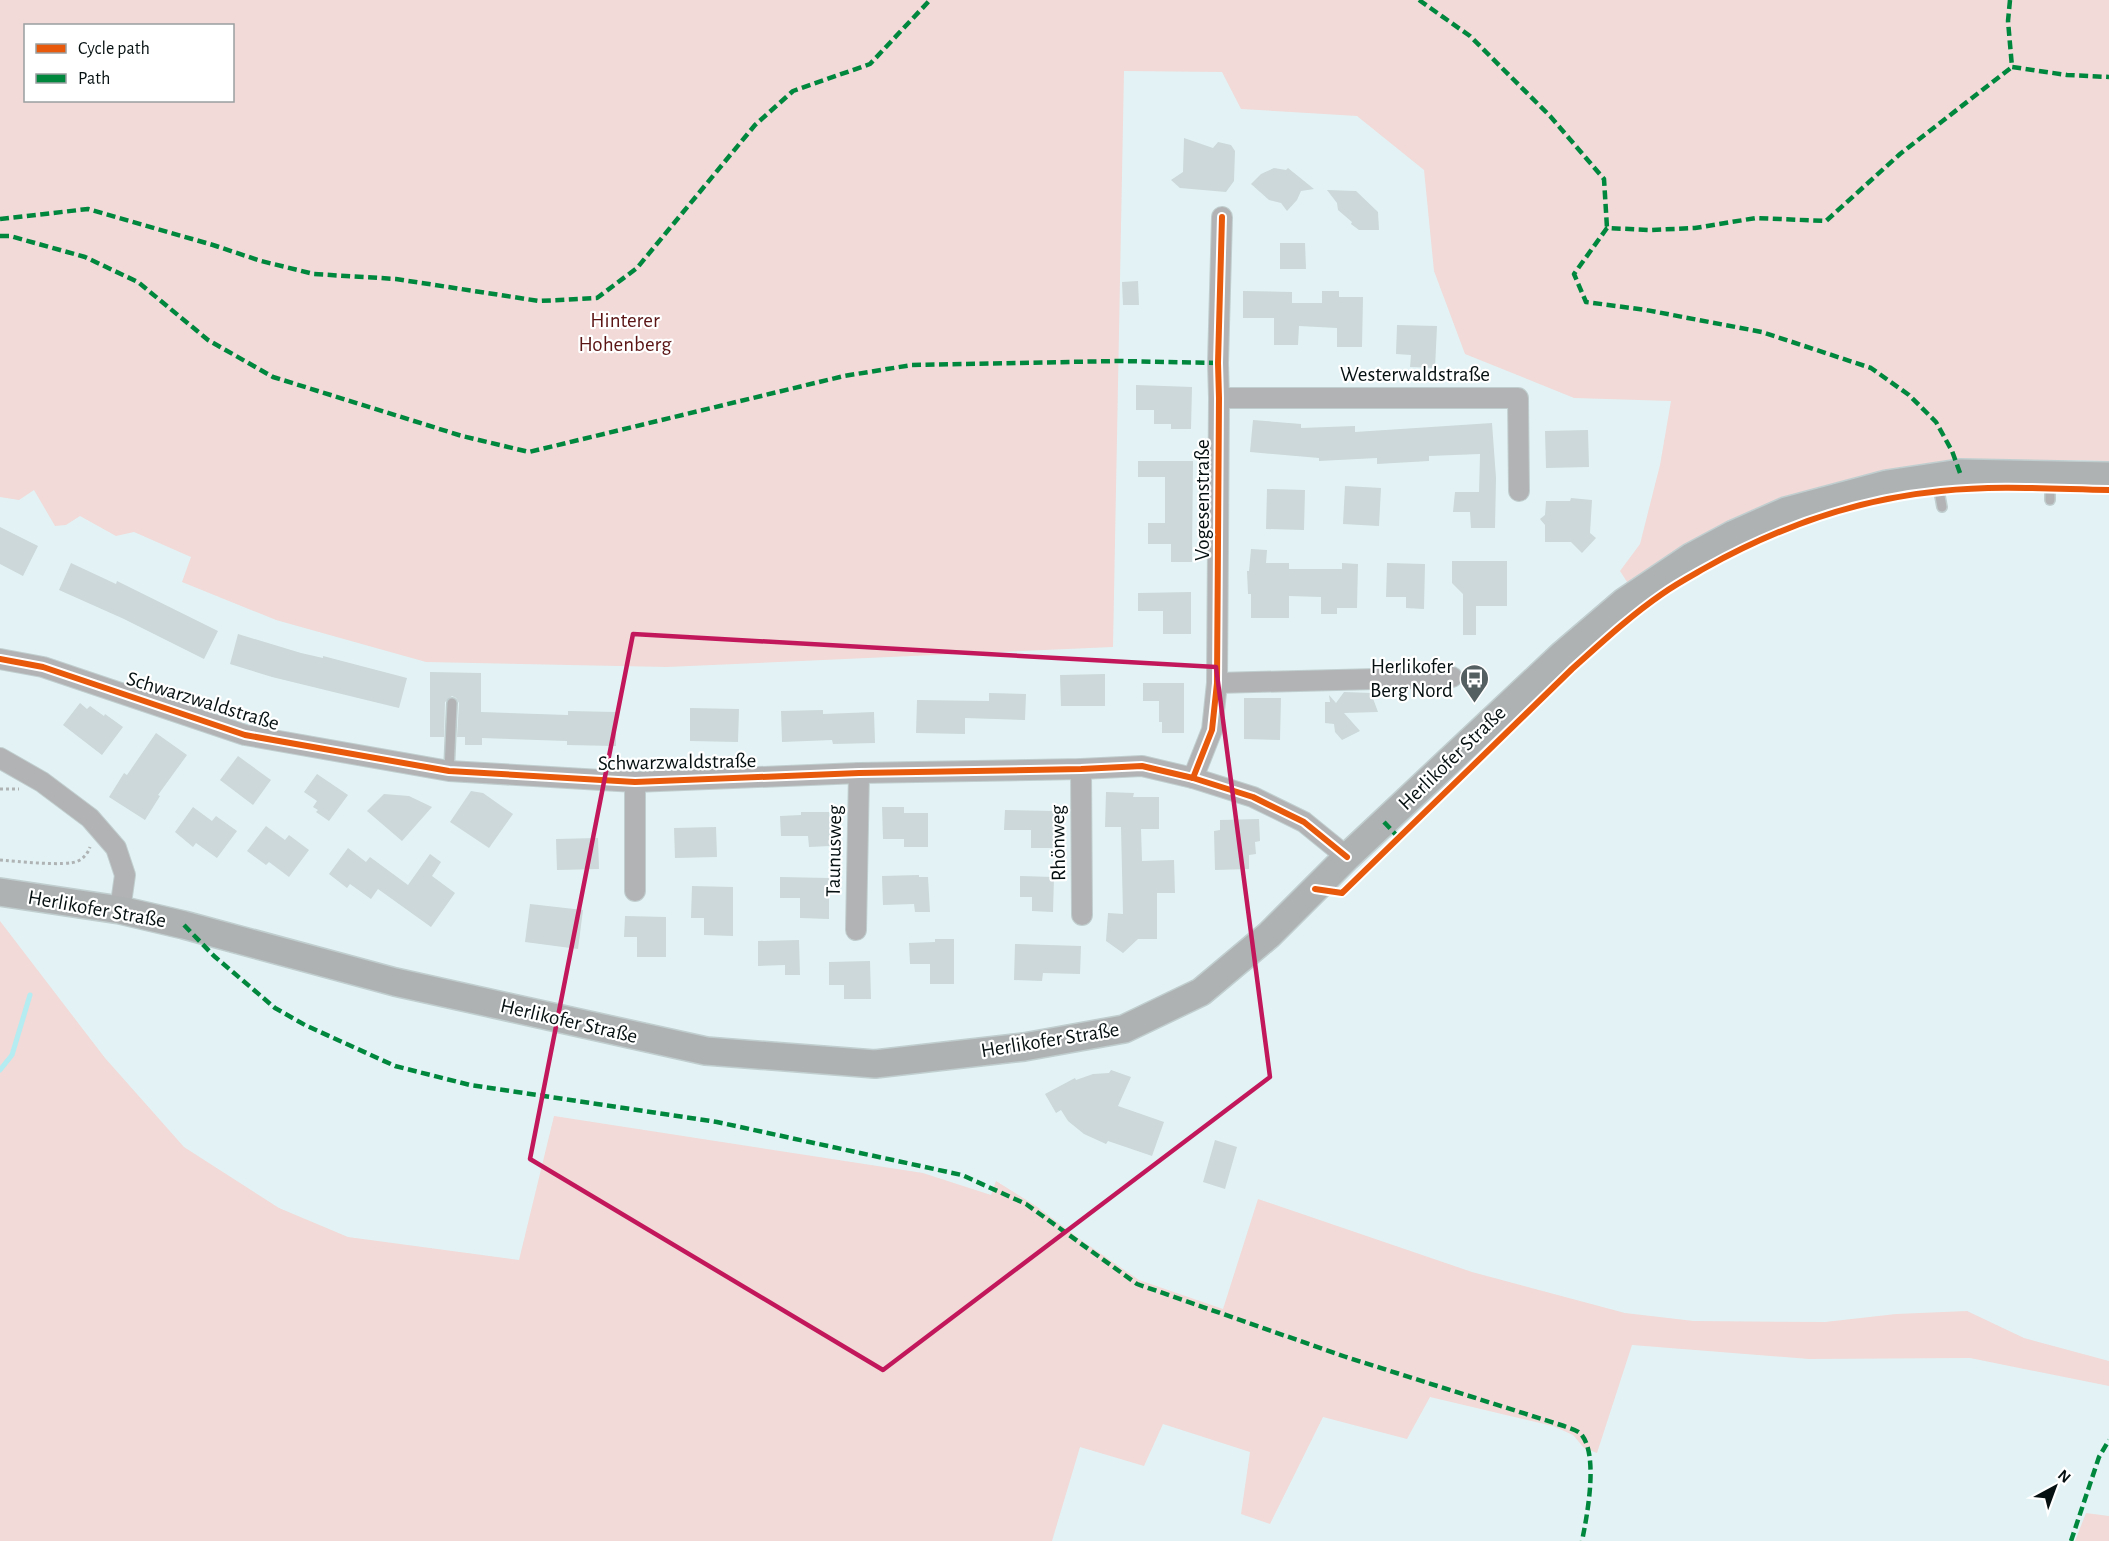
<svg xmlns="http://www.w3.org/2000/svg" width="2109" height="1541" font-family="'Alegreya Sans',sans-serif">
<rect width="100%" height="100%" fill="#e3f3f5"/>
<g fill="#f1dad8" fill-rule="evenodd">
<path d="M0 0H2109V461C1980 457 1852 464 1734 520 1722 526 1710 535 1699 542 1675 556 1652 570 1629 585L1620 571 1640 544 1660 465 1671 401 1574 398 1465 354 1434 271 1424 170 1357 116 1241 109 1222 72 1124 71 1113 647 667 667 426 662 276 620 182 582 191 557 134 532 116 536 80 516 66 525 55 526 34 490 19 500 0 497ZM26 26H232V100H26Z"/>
<path d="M0 921 105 1058 184 1147 279 1208 348 1237 519 1260 554 1116 923 1173 991 1195 996 1181 1036 1206 1081 1240 1139 1280 1223 1309 1258 1199 1472 1272 1625 1313 1694 1321 1825 1322 1896 1314 1967 1311 2024 1338 2109 1361V1386L1970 1358 1809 1359 1632 1345 1597 1453 1584 1448 1573 1435 1553 1426 1430 1397 1407 1439 1323 1417 1270 1524 1241 1514 1250 1452 1163 1424 1144 1466 1080 1447 1052 1541H0Z"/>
<path d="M2086 1513 2109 1516V1541H2075Z"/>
</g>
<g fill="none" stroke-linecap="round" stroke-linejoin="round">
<path stroke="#b4ecf1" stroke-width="5" d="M0 1070 12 1055 30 995"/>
</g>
<g fill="#ccd8da">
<path d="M1184 138 1213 148 1218 142 1231 145 1235 151 1234 181 1226 192 1180 188 1171 180 1183 172Z"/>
<path d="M1274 168 1286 170 1288 168 1314 189 1301 191 1297 200 1287 211 1281 203 1269 200 1251 184 1261 174Z"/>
<path d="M1327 190 1356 191 1378 212 1379 230H1359L1351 224 1352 222 1338 210 1337 203Z"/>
<path d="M1280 243H1305L1306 269H1280Z"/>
<path d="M1138 281 1139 305H1123L1122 282Z"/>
<path d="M1243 291 1292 292V303H1322V291H1339V297H1363L1362 347H1337V328L1299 326 1298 345H1274V318H1243Z"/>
<path d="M1397 325 1437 326 1435 368 1410 367 1411 355 1396 354Z"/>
<path d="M1136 385 1192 387 1191 429H1171V424H1154V410H1136Z"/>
<path d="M1253 420 1301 424V428L1355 426V432L1492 423 1496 478 1495 528H1471L1470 512H1453L1455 492H1479L1480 454 1429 456V461L1377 464V458L1319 461V458L1250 452Z"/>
<path d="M1588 430 1589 467 1546 468 1545 431Z"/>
<path d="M1138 461H1193L1192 562H1171V544H1148V523H1165V477H1138Z"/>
<path d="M1345 486 1381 488 1379 526 1343 524Z"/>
<path d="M1267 489 1305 490 1304 530 1266 529Z"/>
<path d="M1571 498 1592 500 1590 533 1596 538 1582 553 1571 542H1545V525L1540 519 1545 515 1546 501H1570Z"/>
<path d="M0 527 38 546 23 576 0 564Z"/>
<path d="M1251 549 1267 550 1266 563H1289V569H1342V563L1358 564 1357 608H1337V614H1321V597L1289 596V618H1251V594H1248L1247 571H1249Z"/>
<path d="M1452 561H1507V606H1476V635H1463V594L1452 583Z"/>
<path d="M71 563 116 584 117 581 218 631 204 659 124 619 59 590Z"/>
<path d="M1387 563 1425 564 1424 609 1406 608V597H1386Z"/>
<path d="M1191 592V634H1163V611H1138V593Z"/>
<path d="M238 634 301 653 323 658V656L407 678 399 708 272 677 230 664Z"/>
<path d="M430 672 481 673V712L568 715V711L616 712V746L567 745V741L482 738V745H465V737H457L459 703 456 698 452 696 445 702 444 737H430Z"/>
<path d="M1105 674V706H1061L1060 675Z"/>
<path d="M1143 683H1184V733H1162V722H1159V701H1143Z"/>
<path d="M1344 692 1371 693 1378 712 1344 713 1360 731 1342 740 1335 732 1334 724 1325 723V702H1330L1329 695 1336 703Z"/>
<path d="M989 693 1026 694 1025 720 965 718V734L916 733 917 700 989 701Z"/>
<path d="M1244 698H1281L1280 740 1244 739Z"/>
<path d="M80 703 87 709 90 706 104 716 105 714 123 727 102 755 63 725Z"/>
<path d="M690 708 739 709 738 742 690 741Z"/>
<path d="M823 710V714L874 712 875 743 833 744 832 740 782 742 781 711Z"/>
<path d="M156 733 187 755 158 795 160 796 145 820 109 797 124 773 127 775Z"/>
<path d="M238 756 271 780 253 805 220 780Z"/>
<path d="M317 774 348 795 329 821 316 812 318 810 313 807 317 801 304 792Z"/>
<path d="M471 791 483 793 513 814 489 848 450 822Z"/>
<path d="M1106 792 1134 793 1133 797H1159V829H1141L1142 861 1174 860 1175 893H1157V939H1138L1123 953 1106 941 1108 913 1123 914 1121 827H1105Z"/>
<path d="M384 794 409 796 432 807 402 841 367 811Z"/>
<path d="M193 807 212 821 216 816 237 831 217 858 196 843 193 847 175 832Z"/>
<path d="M882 807H904V813H928V847H904V839H883Z"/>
<path d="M1005 810 1054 811 1053 848H1031V830H1004Z"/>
<path d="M801 812H829L830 846 809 847 808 836H781L780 816 801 815Z"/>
<path d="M1259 819 1260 841 1255 842 1256 854 1249 855V869L1215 870 1214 831 1220 830V820Z"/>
<path d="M266 826 285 840 289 835 309 850 289 877 269 862 266 865 247 851Z"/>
<path d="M716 827 717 857 675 858 674 828Z"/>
<path d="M598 838 599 869 557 870 556 839Z"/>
<path d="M348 848 366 862 370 857 408 885 430 854 441 862 432 876 455 893 431 927 378 889 371 899 350 884 347 888 329 874Z"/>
<path d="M919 875V877H928L930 912H915L914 904 883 905 882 876Z"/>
<path d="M1020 876 1054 877 1053 912 1032 911V897H1020Z"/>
<path d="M780 877 829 878V919L800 918V898H780Z"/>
<path d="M692 886 733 887V936L704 935V918H691Z"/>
<path d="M530 904 583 910 578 949 525 942Z"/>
<path d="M625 916 666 917V957H637V937H624Z"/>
<path d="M935 939H954V984H930V964H910L909 943 935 942Z"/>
<path d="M799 940 800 975H785V965L758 966V941Z"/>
<path d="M1015 944 1081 946 1080 974 1043 973 1042 981 1014 980Z"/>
<path d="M870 961 871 999H844V985H829V962Z"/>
<path d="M1111 1070 1131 1077 1118 1106 1164 1122 1152 1156 1108 1141 1106 1144 1084 1134 1068 1121 1061 1110 1056 1113 1045 1094 1075 1078 1076 1080 1093 1074 1109 1073Z"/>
<path d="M1215 1140 1237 1147 1225 1189 1203 1182Z"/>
</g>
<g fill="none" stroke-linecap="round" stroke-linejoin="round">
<defs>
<g id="service">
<path d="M2050 476V500"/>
<path d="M1937 480 1942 507"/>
<path d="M449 771 452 703"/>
</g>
<g id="minor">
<path d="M1219 398H1518L1519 491"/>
<path d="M0 659 43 667 245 735 449 771 635 782 859 773 1081 769 1142 766 1193 778 1253 797 1304 822 1347 857"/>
<path d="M1217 683 1452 677"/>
<path d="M0 758 42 782 90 818 116 848 125 875 120 910"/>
<path d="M1081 769 1082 915"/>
<path d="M1193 778 1212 730 1217 683 1219 398 1218 363 1222 217"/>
<path d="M635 891V782"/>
<path d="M856 930 859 773"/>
</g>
<path id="secondary" d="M0 892 120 910 184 925 395 982 706 1051 875 1064 1024 1047 1124 1029 1201 992 1269 935 1347 857 1561 656 1624 602 1691 557 1734 534 1786 511 1887 484 1960 473 2109 476"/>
</defs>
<use href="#service" stroke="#c1cecf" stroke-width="12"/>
<use href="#minor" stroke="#c1cecf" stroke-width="22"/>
<use href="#secondary" stroke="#c1cecf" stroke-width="30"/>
<g stroke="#afb3b4" stroke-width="3" stroke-dasharray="3 3" stroke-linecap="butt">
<path d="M0 789H19"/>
<path d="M0 860C15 861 66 867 78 861 84 858 88 853 90 847"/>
</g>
<use href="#service" stroke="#b2b3b4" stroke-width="9"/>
<use href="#minor" stroke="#b2b3b4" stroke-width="20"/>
<use href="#secondary" stroke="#afb2b3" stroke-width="27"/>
<g stroke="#00873e" stroke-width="4.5" stroke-dasharray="9 4.5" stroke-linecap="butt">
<path d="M1419 0 1470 36 1550 116 1604 179 1607 228"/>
<path d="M2010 0 2008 21 2012 67 2067 75 2109 77"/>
<path d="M0 219 88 209 213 245 261 261 314 274 396 279 539 301 597 298 637 268 755 125 793 91 870 64 930 0"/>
<path d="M0 236H10L85 257 138 282 208 340 273 377 462 436 529 452 844 376 912 365 1119 361 1218 363"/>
<path d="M1960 473 1952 451 1936 422 1909 395 1871 368 1762 332 1646 310 1586 302 1574 274 1607 228 1650 230 1695 228 1756 218 1826 221 1900 154 2012 67"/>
<path d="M1384 822 1399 838"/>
<path d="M184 925 214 956 275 1008 305 1025 395 1066 470 1085 717 1122 962 1175 1026 1204 1137 1284 1346 1357 1564 1426C1569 1428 1577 1430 1581 1434 1599 1455 1587 1516 1582 1541"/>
<path d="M2071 1541 2099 1457 2109 1440"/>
</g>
<defs>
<g id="cycleway">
<path d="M0 659 43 667 245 735 449 771 635 782 859 773 1081 769 1142 766 1193 778 1253 797 1304 822 1347 857"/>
<path d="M1193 778 1212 730 1217 683 1219 398 1218 363 1222 217"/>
<path d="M1315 889 1342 893 1572 669C1601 643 1630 616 1662 594 1676 584 1691 576 1705 568 1778 527 1858 499 1941 491 1997 485 2053 489 2109 490"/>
</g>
</defs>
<use href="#cycleway" stroke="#fff" stroke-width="10"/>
<use href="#cycleway" stroke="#e8590c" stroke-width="6"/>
</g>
<path fill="none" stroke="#c2185b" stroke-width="4.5" stroke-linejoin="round" d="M633 634 1216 667 1270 1077 883 1370 530 1159Z"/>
<defs>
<symbol id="bus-pin" viewBox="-11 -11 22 30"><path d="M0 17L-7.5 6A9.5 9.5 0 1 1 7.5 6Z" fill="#535f61" stroke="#fff"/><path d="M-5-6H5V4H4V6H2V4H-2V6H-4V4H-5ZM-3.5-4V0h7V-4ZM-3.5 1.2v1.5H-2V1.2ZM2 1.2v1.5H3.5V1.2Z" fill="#fff"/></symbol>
</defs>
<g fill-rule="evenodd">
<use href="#bus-pin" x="1458" y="662" width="33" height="45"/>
</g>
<g text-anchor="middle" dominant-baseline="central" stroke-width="4.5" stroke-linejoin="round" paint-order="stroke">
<g font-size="21" fill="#5b1515" stroke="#fff">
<text x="625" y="320">Hinterer<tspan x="625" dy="24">Hohenberg</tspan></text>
</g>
<g font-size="21" fill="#061011" stroke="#fff">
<text x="1415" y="374">Westerwaldstraße</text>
<text transform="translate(1202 500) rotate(-90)">Vogesenstraße</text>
<text transform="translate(203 701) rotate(17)">Schwarzwaldstraße</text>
<text transform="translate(1452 758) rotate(-44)">Herlikofer Straße</text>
<text transform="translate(677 762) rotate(-1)">Schwarzwaldstraße</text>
<text transform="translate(1058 843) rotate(-91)">Rhönweg</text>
<text transform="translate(834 851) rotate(-89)">Taunusweg</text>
<text transform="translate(97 909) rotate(10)">Herlikofer Straße</text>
<text transform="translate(569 1021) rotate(13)">Herlikofer Straße</text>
<text transform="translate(1050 1040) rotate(-9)">Herlikofer Straße</text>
</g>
<g font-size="21" fill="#061011" stroke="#fff" text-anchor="end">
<text x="1453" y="666">Herlikofer<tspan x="1453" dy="24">Berg Nord</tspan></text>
</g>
</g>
<rect x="24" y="24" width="210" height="78" fill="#ffffff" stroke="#9b9fa0" stroke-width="1.5"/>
<rect x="36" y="44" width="30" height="9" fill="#e8590c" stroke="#9b9fa0" stroke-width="1.5"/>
<text x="78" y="54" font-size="18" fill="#061011">Cycle path</text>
<rect x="36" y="74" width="30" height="9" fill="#00873e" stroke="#9b9fa0" stroke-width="1.5"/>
<text x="78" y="84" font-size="18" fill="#061011">Path</text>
<g transform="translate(2055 1487) rotate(41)" stroke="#ffffff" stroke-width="4.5" paint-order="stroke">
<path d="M0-4.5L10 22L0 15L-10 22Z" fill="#061011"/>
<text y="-9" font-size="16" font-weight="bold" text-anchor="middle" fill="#061011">N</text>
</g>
</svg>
